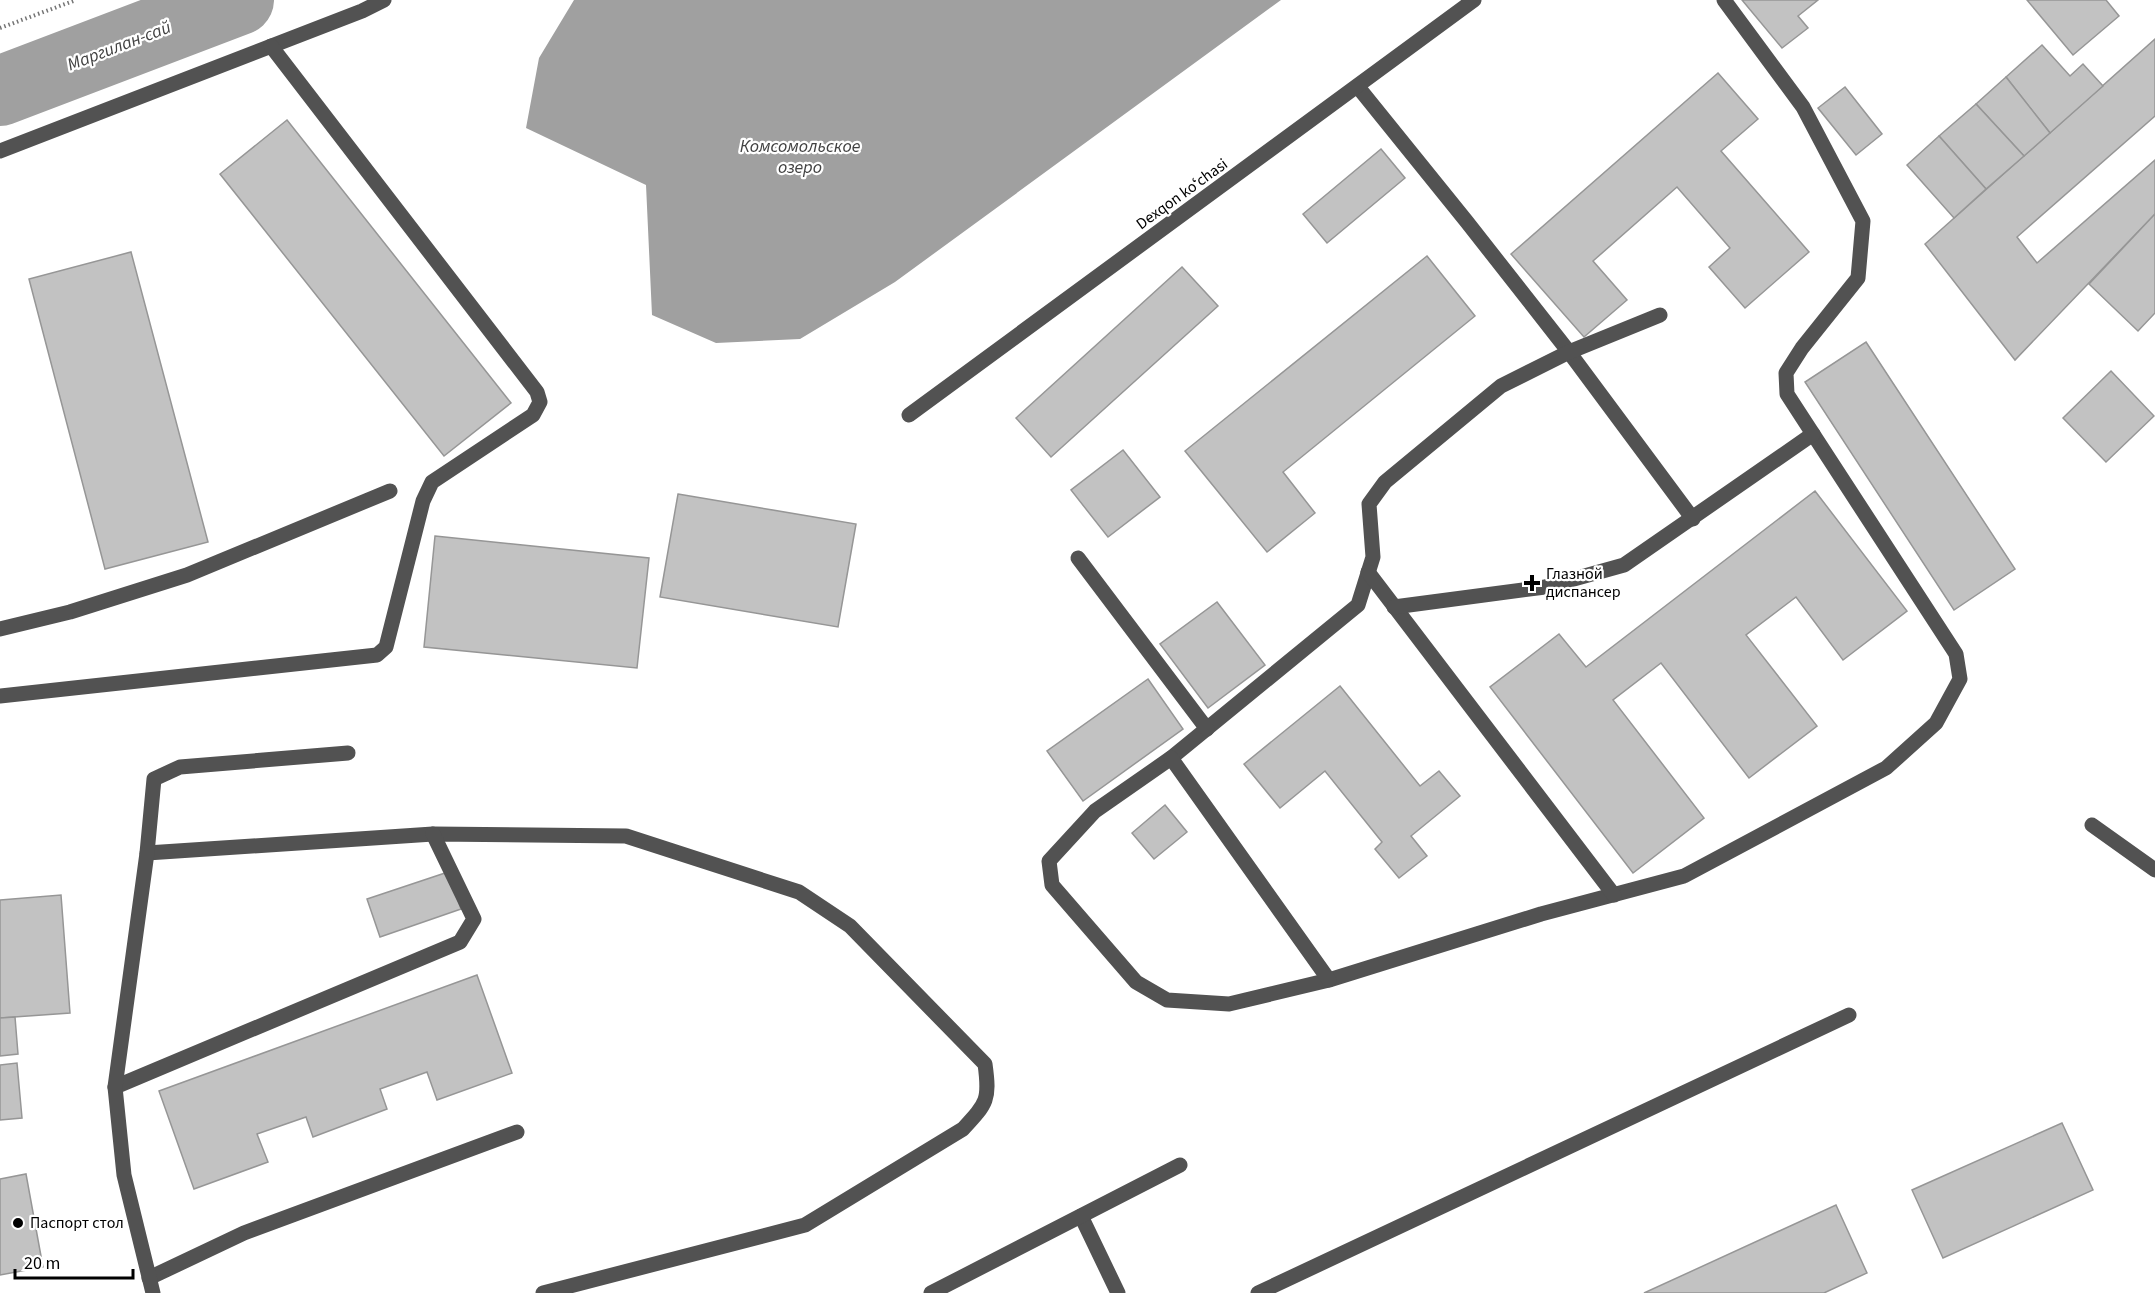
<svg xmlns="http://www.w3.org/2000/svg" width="2155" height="1293" font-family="'Source Sans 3',sans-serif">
<rect width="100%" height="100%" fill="#fff"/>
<path fill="#a0a0a0" d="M574 0H1281L895 282 800 339 716 343 652 315 646 185 526 128 539 58Z"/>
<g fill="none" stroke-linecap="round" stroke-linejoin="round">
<path stroke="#a0a0a0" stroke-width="70" d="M0 91 239 0"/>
</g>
<g fill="#c2c2c2" stroke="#969696" stroke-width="1.5">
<path d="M1742 0H1818L1798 16 1808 28 1782 48Z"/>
<path d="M2027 0H2106L2119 16 2073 55Z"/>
<path d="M2155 39V116L2017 237 2037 263 2155 160V214L2015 360 1925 244Z"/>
<path d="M2042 45 2070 76 2083 64 2103 86 2050 133 2006 77Z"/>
<path d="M1718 73 1758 119 1721 151 1809 252 1745 308 1709 267 1730 248 1677 187 1593 261 1627 300 1584 337 1511 254Z"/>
<path d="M2006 77 2050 133 2024 156 1976 104Z"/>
<path d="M1845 87 1882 134 1856 155 1818 108Z"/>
<path d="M1976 104 2024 156 1986 189 1939 136Z"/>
<path d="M287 120 511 403 444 456 220 174Z"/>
<path d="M1939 136 1986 189 1954 218 1907 165Z"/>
<path d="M1381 149 1405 178 1327 243 1303 214Z"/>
<path d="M2155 214V313L2138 331 2089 284Z"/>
<path d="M131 252 208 542 105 569 29 279Z"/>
<path d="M1427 256 1475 316 1283 472 1315 513 1267 552 1185 451Z"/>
<path d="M1182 267 1218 306 1051 457 1016 418Z"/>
<path d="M1866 342 2015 569 1954 610 1805 382Z"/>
<path d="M2111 371 2154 416 2106 462 2063 418Z"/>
<path d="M1123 450 1160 497 1108 537 1071 490Z"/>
<path d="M1815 491 1907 611 1843 660 1796 597 1746 635 1817 726 1749 778 1661 663 1613 700 1704 818 1633 873 1490 687 1559 634 1586 667Z"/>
<path d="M678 494 856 524 838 627 660 597Z"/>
<path d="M435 536 649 558 637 668 424 647Z"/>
<path d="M1217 602 1265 665 1208 708 1160 644Z"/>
<path d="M1148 679 1183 729 1083 801 1047 751Z"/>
<path d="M1340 686 1420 786 1439 771 1460 796 1411 836 1427 856 1399 878 1375 849 1382 842 1325 771 1280 808 1244 764Z"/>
<path d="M1165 805 1187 832 1154 859 1132 833Z"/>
<path d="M448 872 461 909 380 937 367 899Z"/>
<path d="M61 895 70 1013 0 1018V900Z"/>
<path d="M477 975 512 1073 437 1100 427 1072 380 1089 387 1109 313 1137 306 1117 257 1134 268 1162 194 1189 159 1091Z"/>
<path d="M15 1017 18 1054 0 1056V1018Z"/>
<path d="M17 1063 22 1118 0 1120V1065Z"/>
<path d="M2062 1123 2093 1190 1943 1258 1912 1190Z"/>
<path d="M26 1174 43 1267 0 1275V1179Z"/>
<path d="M1836 1205 1867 1273 1824 1293H1644Z"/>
</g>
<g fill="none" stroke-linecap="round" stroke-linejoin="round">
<path stroke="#747474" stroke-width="4" stroke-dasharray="1.5 3" stroke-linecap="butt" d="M0 28 76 0"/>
<g stroke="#525252" stroke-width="15">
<path d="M1358 87 1467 222 1569 352 1693 519"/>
<path d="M0 151 362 11 384 0"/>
<path d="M1660 315 1569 352 1501 386 1385 482 1369 504 1373 557 1358 605 1171 758 1095 811 1049 861 1052 885 1136 982 1167 1000 1229 1004 1329 980 1541 914 1684 876 1886 768 1936 723 1960 679 1956 654 1787 394 1786 373 1802 348 1858 278 1863 221 1803 107 1724 0"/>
<path d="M909 415 1474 0"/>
<path d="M1078 558 1207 729"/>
<path d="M1368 572 1614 895"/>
<path d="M1394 607 1545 587 1624 565 1813 434"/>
<path d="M0 629 70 612 187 575 390 491"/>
<path d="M0 696 377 655 386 647 423 501 432 482 533 415 540 402 537 392 271 46"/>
<path d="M1171 758 1329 980"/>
<path d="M2092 825 2155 870"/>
<path d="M147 853 433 834 626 836 799 892 850 926 985 1064C990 1100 987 1103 963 1129L805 1225 543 1293"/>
<path d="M115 1087 460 942 474 919 433 834"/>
<path d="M1081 1216 1118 1293"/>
<path d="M149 1278 244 1233 517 1132"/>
<path d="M153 1293 124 1175 115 1087 147 853 154 779 180 767 348 753"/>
<path d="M931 1293 1180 1165"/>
<path d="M1258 1293 1849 1015"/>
</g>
</g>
<g fill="#000" stroke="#fff" stroke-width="2">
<path d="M1529 574h6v6h6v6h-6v6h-6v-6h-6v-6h6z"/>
<circle cx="18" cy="1223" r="6"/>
</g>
<g text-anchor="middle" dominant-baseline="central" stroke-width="4.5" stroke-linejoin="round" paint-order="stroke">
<g font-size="16" fill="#000" stroke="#fff">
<text transform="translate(1182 194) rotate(-36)">Dexqon koʻchasi</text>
</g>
<g font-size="16" fill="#000" stroke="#fff" text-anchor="start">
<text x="1546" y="574">Глазной<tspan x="1546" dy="18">диспансер</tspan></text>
<text x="30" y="1223">Паспорт стол</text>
</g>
<g font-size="18" font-style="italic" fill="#414141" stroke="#fff">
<text transform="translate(119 46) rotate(-21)">Маргилан-сай</text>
<text x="800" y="146">Комсомольское<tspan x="800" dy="21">озеро</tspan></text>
</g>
</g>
<path d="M15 1269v9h118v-9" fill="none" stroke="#000000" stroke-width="3"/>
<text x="24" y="1269" font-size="18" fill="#000000" stroke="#ffffff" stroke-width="4.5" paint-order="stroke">20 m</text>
</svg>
